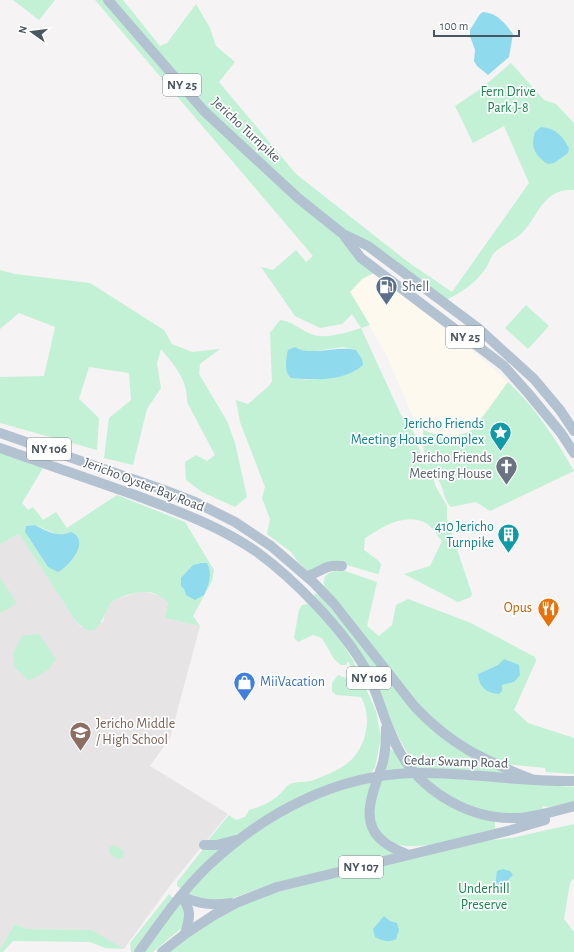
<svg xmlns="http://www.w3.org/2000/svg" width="574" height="952" font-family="'Alegreya Sans',sans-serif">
<rect width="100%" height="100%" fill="#f5f3f3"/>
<path fill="#fdf9ef" d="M374 273 422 305 508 382 471 431 455 436 433 435 422 439 387 357 350 291 362 279Z"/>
<path fill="#e6e4e5" d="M19 534 75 620 81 627 103 622 106 610 114 600 142 591 161 596 168 602 165 618 200 626 170 738 150 766 228 814 169 887 124 949 91 930 27 929 15 924 0 949V544Z"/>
<g fill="#c3f1d5" fill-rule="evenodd">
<path d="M13 0H55L39 20Z"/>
<path d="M95 0H123L160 46 167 43 196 4 210 28 216 46 235 62 219 82 296 174 408 262 452 292 529 183 504 126 473 143 455 106 482 88 511 63 544 100 556 104 574 123V190C544 188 539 214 523 232 516 240 503 244 495 252 491 256 489 263 486 268 476 283 462 292 446 300L344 234 374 273 362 279 350 292 370 325 361 328 401 415 414 433 420 452 428 468 423 446V429C434 437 458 438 470 431 476 428 502 390 508 382 536 408 555 438 574 471L490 511 476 502 451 507C441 497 445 481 432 475L436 487 447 506V519L472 594 471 597 458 602 404 574 430 566 442 541C437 536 432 526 426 523 405 512 382 527 365 538L364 550 379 561 381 565 379 573 377 574 337 562 308 571 298 562 291 552 267 534 270 519 262 498 265 487 240 422 236 400 248 404 269 386 272 381 270 333 280 320C292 321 300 330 311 334 324 340 349 332 361 328L352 314 342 324 320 328 295 316 261 267 273 270 296 250 306 262 313 256ZM343 347 356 350 362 359 332 378 307 380 289 377C284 364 289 358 298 349L307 352Z"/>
<path d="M0 270 15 274 90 283 164 330 172 344 192 352 220 349 200 364 199 374 227 421 235 443 247 497 235 507 202 492 186 480 185 462 196 455 207 461 215 455 187 402C188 380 174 365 161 349L157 363 161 388 147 409 133 465 104 458 109 418 131 400 129 373 89 367 79 399 99 418 97 450 0 423V377L44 376 55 327 19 313 0 329Z"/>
<path d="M526 305 549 326 528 349 505 328Z"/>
<path d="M0 452 43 468 22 503 28 510 33 507 43 520 56 512 67 528 117 495 185 522 214 570 212 581 193 616 200 626 165 618 168 602C152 589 143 590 124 596 120 598 116 599 113 601 101 613 100 647 75 620L19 534 0 544ZM35 525 56 534 65 535 48 567 28 537 26 526Z"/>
<path d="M342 570 377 582 367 626 379 636 392 625 396 605 408 599 471 623 535 657 536 661 514 710 528 723 574 738V774L546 772 545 768 506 764 460 742 416 703 325 588C320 574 331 571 342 570ZM498 665 514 682 502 685 478 674Z"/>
<path d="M0 578 17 603 3 612H0Z"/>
<path d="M314 593 319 595 363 646 406 702 505 773V775L417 770 396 733 374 676 358 650 338 622 315 600Z"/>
<path d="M309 604 337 635 353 660 376 711 381 737 375 768 367 776 325 789 243 836 205 844 229 815 236 820 245 817 249 810C260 807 272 802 281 793 284 790 286 786 290 784 297 781 306 783 314 780 323 776 334 772 342 767 365 754 374 719 361 697L336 695 332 691V683L338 675 357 682 362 687 348 661 346 665H341L334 659 322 638 313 635 298 642 294 638 299 610 302 605Z"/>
<path d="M39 634 56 659 48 670 28 681 14 666 13 654 22 636Z"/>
<path d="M390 749 398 754 408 769 384 773Z"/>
<path d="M414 777 495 821V829C466 836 382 868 375 821 374 815 372 808 373 803 374 795 378 787 381 779Z"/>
<path d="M427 777 574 787V804L548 807 542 806 544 811C532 813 518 816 506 815 473 813 451 798 426 779Z"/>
<path d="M372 781 365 818 396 854 268 885 233 898 220 901 203 900 187 893 230 851 285 813 317 798Z"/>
<path d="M574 824V878L570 883 564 919 574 932V952H168L205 924 254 899 287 889 485 841 511 838Z"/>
<path d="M114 845 124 851 123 858 118 859 109 854V848Z"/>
<path d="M223 846 182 889 177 886V882L204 848Z"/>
<path d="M169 894 173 898 134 952H131L130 943Z"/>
<path d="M180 903 186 905 184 926 153 952H142Z"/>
<path d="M15 924 27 929 92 930 124 949 105 948 90 942 13 941 3 952H0V949Z"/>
</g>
<g fill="#90daee">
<path d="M483 12C497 13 505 23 513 34L509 57 488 75 477 66 474 61 475 50 470 36V30L480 14Z"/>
<path d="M541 127C556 128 562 136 569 148L568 153 554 163 548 164C535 156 530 147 535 132Z"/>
<path d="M295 347C309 357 338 345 356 350L362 359 363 365C344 382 314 380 291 378 284 373 286 357 288 350Z"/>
<path d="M35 525C46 531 58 538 71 532 91 540 70 566 58 572L48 567 25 532 26 526Z"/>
<path d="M201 563H207C213 574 209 584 204 595L195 600 186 595 184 589 181 586V578L193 565Z"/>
<path d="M504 659 519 665 520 675 514 682 502 685V691L499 694C486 693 479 687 478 674L498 665Z"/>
<path d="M503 869 510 871 513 875 503 885 499 887 495 885 497 871Z"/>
<path d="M384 916 390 921 397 923 399 930 396 939C388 943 383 941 375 937L373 929Z"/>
</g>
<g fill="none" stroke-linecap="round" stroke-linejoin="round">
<g stroke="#b3c2d1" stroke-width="10">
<path d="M108 0 204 111 298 198 343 234 368 246 478 328 534 379 560 410 574 431"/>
<path d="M345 237 361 258 504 366 528 393 561 433 574 453"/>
<path d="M0 433 164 490 195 502 235 522 271 546 314 583 334 604 415 707C452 746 482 759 531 779"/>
<path d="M0 448C45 464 90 479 135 495 177 511 220 526 257 552 294 579 344 630 366 670 380 697 385 728 401 754 424 793 471 820 517 818 536 817 555 811 574 806"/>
<path d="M307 576C323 572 323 564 342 566"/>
<path d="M386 728C386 739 386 750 383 762 376 787 356 821 384 842 391 848 400 851 408 855"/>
<path d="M204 845H217L236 840"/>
<path d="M181 896C199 904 212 906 231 903"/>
<path d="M182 897C192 912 190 916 185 934"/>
<path d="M139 952C160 923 181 892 207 867 264 813 335 775 414 773 467 772 521 782 574 781"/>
<path d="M162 952 185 934 214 915 236 903 277 887 511 830 545 820"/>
</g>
</g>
<defs>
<symbol id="fuel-pin" viewBox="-11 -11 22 30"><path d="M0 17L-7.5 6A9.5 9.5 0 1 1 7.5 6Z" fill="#5c6f8a" stroke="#fff"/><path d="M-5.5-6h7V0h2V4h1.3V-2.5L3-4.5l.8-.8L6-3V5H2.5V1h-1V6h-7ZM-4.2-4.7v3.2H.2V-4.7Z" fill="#fff"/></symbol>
<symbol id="sight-pin" viewBox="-11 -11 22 30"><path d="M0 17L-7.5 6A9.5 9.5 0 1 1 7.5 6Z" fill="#0f9aa8" stroke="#fff"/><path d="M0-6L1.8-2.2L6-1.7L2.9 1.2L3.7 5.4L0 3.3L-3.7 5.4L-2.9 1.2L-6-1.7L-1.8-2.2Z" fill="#fff"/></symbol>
<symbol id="church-pin" viewBox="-11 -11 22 30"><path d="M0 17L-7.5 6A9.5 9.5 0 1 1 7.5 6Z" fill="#6b7280" stroke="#fff"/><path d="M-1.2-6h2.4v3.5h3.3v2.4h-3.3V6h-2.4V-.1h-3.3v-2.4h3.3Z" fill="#fff"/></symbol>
<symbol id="building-pin" viewBox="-11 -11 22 30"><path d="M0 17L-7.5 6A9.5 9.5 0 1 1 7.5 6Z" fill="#0f9aa8" stroke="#fff"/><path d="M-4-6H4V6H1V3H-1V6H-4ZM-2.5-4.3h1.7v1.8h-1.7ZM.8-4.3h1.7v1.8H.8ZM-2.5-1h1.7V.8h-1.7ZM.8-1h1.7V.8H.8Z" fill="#fff"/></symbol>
<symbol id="restaurant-pin" viewBox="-11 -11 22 30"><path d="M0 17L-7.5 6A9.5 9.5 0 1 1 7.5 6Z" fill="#e8710a" stroke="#fff"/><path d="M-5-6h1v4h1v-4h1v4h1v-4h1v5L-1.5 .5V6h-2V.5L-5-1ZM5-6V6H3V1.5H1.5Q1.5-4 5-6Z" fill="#fff"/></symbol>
<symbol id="shop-pin" viewBox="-11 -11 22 30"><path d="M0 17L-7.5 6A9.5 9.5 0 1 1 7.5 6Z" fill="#3f7fe0" stroke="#fff"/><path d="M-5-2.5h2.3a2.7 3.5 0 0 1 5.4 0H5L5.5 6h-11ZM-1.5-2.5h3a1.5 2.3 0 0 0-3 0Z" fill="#fff"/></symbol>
<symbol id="school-pin" viewBox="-11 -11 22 30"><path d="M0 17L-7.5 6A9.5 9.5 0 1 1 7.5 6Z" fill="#8d6e63" stroke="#fff"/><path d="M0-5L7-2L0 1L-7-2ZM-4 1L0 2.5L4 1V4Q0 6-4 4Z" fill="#fff"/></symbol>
</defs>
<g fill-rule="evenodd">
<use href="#fuel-pin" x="374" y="274" width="25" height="34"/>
<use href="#sight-pin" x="488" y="420" width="25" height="34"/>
<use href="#church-pin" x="494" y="454" width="25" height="34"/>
<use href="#building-pin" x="496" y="522" width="25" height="34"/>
<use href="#restaurant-pin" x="536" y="596" width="25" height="34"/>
<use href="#shop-pin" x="232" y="670" width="25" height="34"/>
<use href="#school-pin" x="68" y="720" width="25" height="34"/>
</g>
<g text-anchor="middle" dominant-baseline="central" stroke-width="3.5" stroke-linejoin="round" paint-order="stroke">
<g fill="#fff" stroke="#808990" stroke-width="1">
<rect x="163" y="74" width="38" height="22" rx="3"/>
<rect x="446" y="326" width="38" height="22" rx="3"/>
<rect x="27" y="438" width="44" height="22" rx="3"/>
<rect x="347" y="667" width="44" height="22" rx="3"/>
<rect x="339" y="856" width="44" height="22" rx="3"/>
</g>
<g font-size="13" font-weight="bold" fill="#4a5661">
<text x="182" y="85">NY 25</text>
<text x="465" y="337">NY 25</text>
<text x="49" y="449">NY 106</text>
<text x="369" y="678">NY 106</text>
<text x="361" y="867">NY 107</text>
</g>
<g font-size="14" fill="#17864f" stroke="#fff">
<text x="508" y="92">Fern Drive<tspan x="508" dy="16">Park J-8</tspan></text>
<text x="484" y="889">Underhill<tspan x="484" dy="16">Preserve</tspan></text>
</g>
<g font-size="14" fill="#4a5661" stroke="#fff">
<text transform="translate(246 130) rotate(43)">Jericho Turnpike</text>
<text transform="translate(144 485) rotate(21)">Jericho Oyster Bay Road</text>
<text transform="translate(456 762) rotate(2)">Cedar Swamp Road</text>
</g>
<g font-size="14" fill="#4e5e75" stroke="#fff" text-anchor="start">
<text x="402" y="287">Shell</text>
</g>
<g font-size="14" fill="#0d838f" stroke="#fff" text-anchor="end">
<text x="484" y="424">Jericho Friends<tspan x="484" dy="16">Meeting House Complex</tspan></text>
<text x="494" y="527">410 Jericho<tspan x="494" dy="16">Turnpike</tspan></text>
</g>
<g font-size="14" fill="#5b616d" stroke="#fff" text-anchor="end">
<text x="492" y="458">Jericho Friends<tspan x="492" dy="16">Meeting House</tspan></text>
</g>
<g font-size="14" fill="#c56008" stroke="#fff" text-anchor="end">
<text x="532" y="608">Opus</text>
</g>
<g font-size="14" fill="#366cbe" stroke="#fff" text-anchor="start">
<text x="260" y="682">MiiVacation</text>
</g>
<g font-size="14" fill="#785e54" stroke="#fff" text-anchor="start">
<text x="96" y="724">Jericho Middle<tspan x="96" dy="16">/ High School</tspan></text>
</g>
</g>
<g transform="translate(32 32) rotate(284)" stroke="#ffffff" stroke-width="3" paint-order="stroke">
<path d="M0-3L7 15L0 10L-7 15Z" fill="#4a5661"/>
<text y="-6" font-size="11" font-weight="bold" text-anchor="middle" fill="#4a5661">N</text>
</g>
<path d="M434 30v6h85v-6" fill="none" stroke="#4a5661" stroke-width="2"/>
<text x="440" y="30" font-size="12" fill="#4a5661" stroke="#ffffff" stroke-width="3" paint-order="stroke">100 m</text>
</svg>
